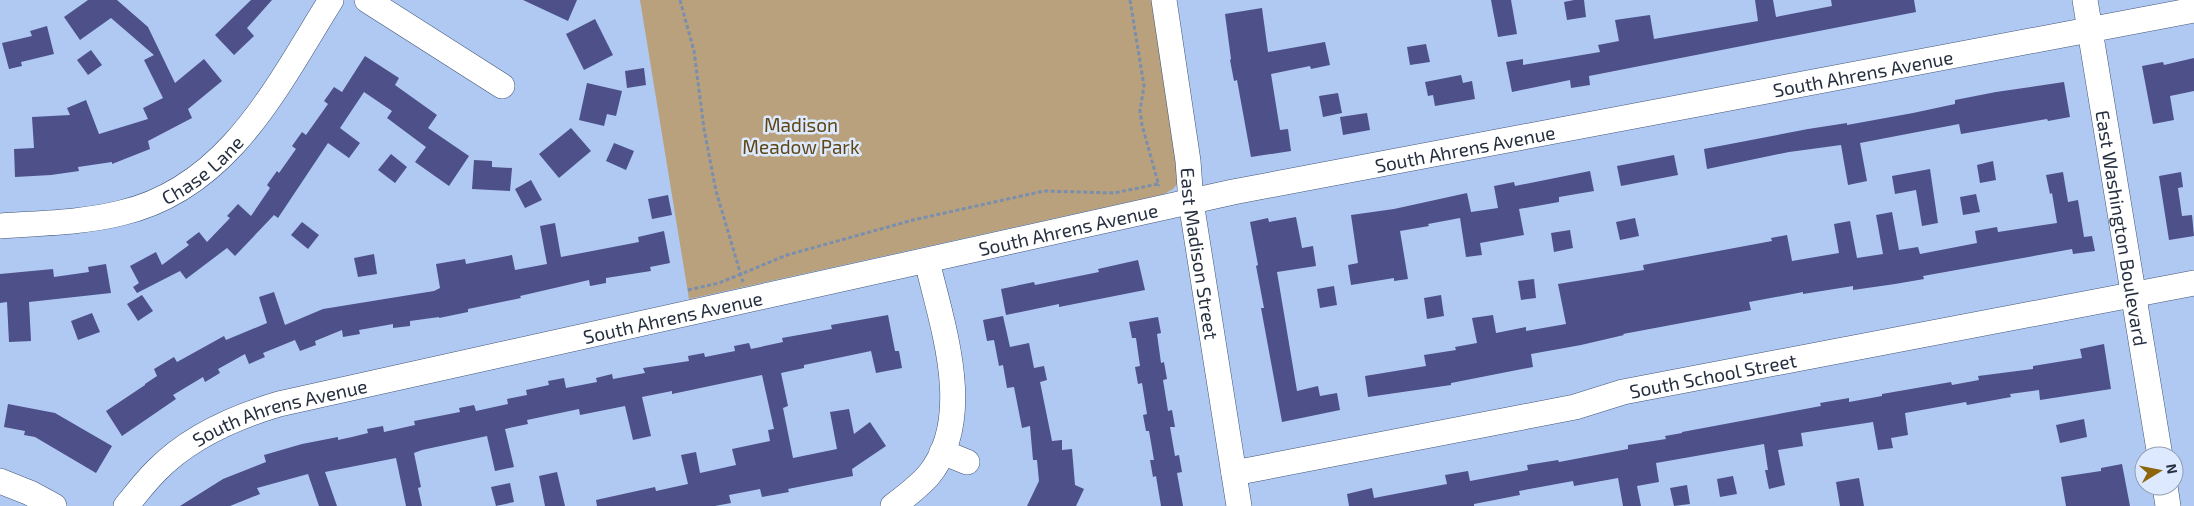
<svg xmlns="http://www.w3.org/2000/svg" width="2194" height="506" font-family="'Exo 2',sans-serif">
<rect width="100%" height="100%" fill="#b0c9f2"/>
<path fill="#b8a17c" d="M640 0H1152L1178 170V183L1173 189 1164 194 689 299Z"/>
<g fill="#4d5089">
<path d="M88 0H117L148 27 175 83 204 59 222 81 188 109 192 118 148 141 150 149 112 164V162L78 167 79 171 51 175 15 177 14 149 34 148 32 117 70 115 67 108 86 100 99 134 148 119 143 108 163 98 144 60 154 55 111 18 80 40 64 17Z"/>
<path d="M251 0H272L247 28 254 36 234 55 215 35Z"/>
<path d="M523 0H577L568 21Z"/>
<path d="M1491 0H1511L1517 34 1498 37Z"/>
<path d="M1574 0H1584L1586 17 1567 20 1564 2Z"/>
<path d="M1755 0H1773L1776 17 1832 6 1831 0H1914L1916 12 1589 76 1590 85 1571 88 1570 80 1512 92 1506 62 1523 59V65L1600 52 1598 45 1619 41 1615 20 1650 15 1654 39 1758 21Z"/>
<path d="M1262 8 1268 52 1325 42 1330 65 1311 69 1310 66 1271 74 1280 130 1288 129 1291 151 1251 157 1237 80 1234 81 1230 60 1231 59 1225 14Z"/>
<path d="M595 19 613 55 584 70 566 34Z"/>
<path d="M47 26 54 54 21 62 22 66 9 69 2 43 32 36 30 31Z"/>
<path d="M1426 44 1430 62 1410 65 1407 47Z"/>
<path d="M91 50 102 65 88 75 77 60Z"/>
<path d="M365 56 399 78 395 85 437 115 428 128 469 156 449 186 415 162 426 147 387 118 392 111 364 92 340 128 360 143 349 158 328 143 278 218 274 215 235 256 227 248 186 279 180 271 137 293 133 287 139 283 130 266 156 252 162 265 189 245 186 242 199 232 207 242 230 218 227 216 238 204 251 216 270 188 267 185 277 171 279 173 296 149 292 146 302 132 306 135 328 104 324 101 334 87 342 92Z"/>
<path d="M2194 58V91L2170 96 2174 120 2153 124 2142 66 2163 62 2164 65Z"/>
<path d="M644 68 646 85 627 88 625 71Z"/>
<path d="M1461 75 1463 83 1472 81 1475 99 1435 106 1433 95 1428 96 1425 82Z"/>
<path d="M2064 82 2070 117 2048 121 2047 119 1961 134 1959 124 1860 143 1867 181 1848 185 1841 145 1789 152 1707 169 1704 149 1808 129 1847 123V125L1913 113 1955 104V100L1996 92Z"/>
<path d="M587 83 622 91 616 116 607 114 604 126 579 120Z"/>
<path d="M1338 93 1342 113 1323 117 1319 96Z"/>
<path d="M1367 113 1370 130 1343 135 1340 117Z"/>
<path d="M571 128 591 151 559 178 539 154Z"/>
<path d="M614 143 634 151 626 170 606 161Z"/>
<path d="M391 154 407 167 395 183 378 170Z"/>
<path d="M1674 155 1678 175 1621 186 1617 166Z"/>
<path d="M474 160 492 161V167L512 168 510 191 472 189Z"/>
<path d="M1993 161 1996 180 1980 183 1977 165Z"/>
<path d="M1930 169 1938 223 1922 226 1916 190 1895 194 1892 176Z"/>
<path d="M1590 171 1594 191 1559 197V202L1519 209 1524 235 1480 243 1482 255 1466 257 1460 218 1428 224 1429 226 1400 231 1408 279 1394 281V278L1351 285 1348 265 1358 263 1351 215 1394 209 1467 193 1471 212 1498 208 1494 186 1514 182 1515 186Z"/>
<path d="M2063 172 2068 202 2078 200 2084 237 2092 236 2095 251 2073 254 2072 249 1923 276 1924 279 1895 284 1853 290V286L1803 294V292L1749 302 1751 310 1623 334 1624 335 1581 345 1531 354 1533 367 1451 383V385L1368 397 1365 376 1426 366 1424 355 1456 350 1455 347 1477 343 1472 318 1493 315 1496 333 1526 327V331L1566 324 1558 284 1644 270 1643 265 1772 241 1771 238 1787 235 1792 261 1839 253 1834 224 1850 221 1857 258 1883 254 1876 215 1892 212 1899 250 1918 247 1920 254 1977 243 1975 231 1997 227 1998 232 2057 223 2052 193 2050 194 2046 175Z"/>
<path d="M2181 172 2183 187 2178 188 2182 216 2192 215 2194 236 2169 240 2159 176Z"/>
<path d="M531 180 542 200 525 208 515 189Z"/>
<path d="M1976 194 1980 212 1963 215 1960 197Z"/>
<path d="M668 195 672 215 652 219 648 199Z"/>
<path d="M1296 217 1302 248 1313 246 1316 266 1277 272 1297 391 1318 386 1320 396 1337 393 1340 410 1282 422 1261 308H1264L1256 266 1258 265 1250 222 1268 218 1269 222Z"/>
<path d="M1635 218 1639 236 1620 240 1616 222Z"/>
<path d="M302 222 319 235 308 249 291 235Z"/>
<path d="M555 223 561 257 639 242 638 237 664 231 670 263 650 267 651 271 606 278V283L590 286 589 280 520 296 521 298 468 309V312L439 318V317L410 321V326L393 328V324L359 330 360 334 343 337 342 330 315 341 316 345 300 351 295 340 263 353 265 357 249 364 245 354 218 369 220 373 205 382 203 377 173 395 176 399 122 436 106 411 145 385V384L157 376 154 369 174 357 177 362 224 336 226 340 267 323 259 297 274 292 285 325 323 309 434 291 440 288 436 264 465 259 466 264 512 255 515 270 547 264 540 226Z"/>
<path d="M1570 230 1573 248 1554 252 1551 233Z"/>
<path d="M374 254 377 274 358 277 354 258Z"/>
<path d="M1138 260 1145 290 1059 307V304L1006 315 1001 289 1034 282 1035 285 1099 272 1098 269Z"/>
<path d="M106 264 111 293 29 302 31 341 9 342 7 302 0 303V274L53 269 54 277 89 272 88 267Z"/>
<path d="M1534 279 1536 298 1521 300 1518 281Z"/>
<path d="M1334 286 1337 305 1320 308 1317 289Z"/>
<path d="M142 295 153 311 138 321 127 304Z"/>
<path d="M1441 295 1444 316 1427 319 1424 298Z"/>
<path d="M92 313 100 332 78 340 71 321Z"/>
<path d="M888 315 895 351H899L902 368 876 373 871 351 804 365V368L781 373 788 406 783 408 793 458 837 449 830 412 849 409 854 434 870 422 886 446 852 469 853 476 788 489 789 492 762 497 760 489 729 495 731 503 715 506H597L596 500 655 487 656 491 688 484 681 455 696 452 700 473 736 465 732 449 770 441 768 430 774 429 762 375 672 394V391L642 397 651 436 633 440 625 406 580 415 579 409 527 420 528 424 505 429 514 467 495 471 487 436 422 450 414 453 421 487 418 488 422 506H406L396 458 325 472 337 506H319L308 474 257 488 260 494 230 506H180L223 479 266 462 264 455 302 444 338 437V440L352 437 368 433 367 429 383 426 384 432 415 425 414 421 460 412 459 408 474 405 476 411 508 404 507 399 527 395 526 390 549 385 548 381 564 378 566 388 597 382 596 378 612 374 613 379 645 373 643 368 689 361 688 356 704 353 705 357 735 351 734 346 749 343 751 349 783 342 782 338 832 329 831 325Z"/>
<path d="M1003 316 1010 347 1029 343 1034 368 1044 366 1047 380 1040 382 1052 441 1062 440V450L1072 449 1075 485 1084 489 1076 506H1027L1039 481 1037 460H1033L1030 426 1022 428 1014 387 1007 388 1003 365 999 366 994 340 987 341 983 320Z"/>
<path d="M1158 317 1161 333 1157 334 1161 363 1164 362 1167 379 1163 380 1168 411 1172 410 1175 427H1170L1175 456 1179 455 1182 472 1177 473 1183 506H1161L1156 476 1153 477 1150 460H1154L1149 431H1146L1143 415 1147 414 1142 383 1138 384 1135 367 1140 366 1136 338H1132L1129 322Z"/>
<path d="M2104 344 2111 389 2040 400 2039 390 2010 394 2011 397 1967 405 1966 402 1905 413 1908 435 1891 438 1893 448 1878 450 1873 422 1801 433 1803 446 1778 450 1785 485 1769 489 1765 470H1768L1764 444 1656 463 1659 482 1637 486 1641 506H1623L1618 478 1574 486 1573 481 1519 491 1520 495 1474 504V506H1349L1347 494 1372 488 1374 498 1447 484 1445 475 1468 471 1470 481 1528 470 1527 465 1558 460 1559 462 1628 449V445L1666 439 1665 436 1682 433V432L1821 406 1820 403 1849 398V402L1882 396V394L1951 382 1952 385 1979 380 1978 376 2033 369V366L2082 358 2080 349Z"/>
<path d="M8 404 55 413 112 446 96 473 35 437 24 435 25 431 4 427Z"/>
<path d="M2084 419 2087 437 2060 443 2056 425Z"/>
<path d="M2122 464 2130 506H2066L2061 477 2101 471V468Z"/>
<path d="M557 472 565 506H545L539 476Z"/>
<path d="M1733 476 1737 494 1720 497 1717 479Z"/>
<path d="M1859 478 1864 506H1840L1836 482Z"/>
<path d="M510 483 514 502 496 506 491 487Z"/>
<path d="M1687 485 1690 504 1674 506 1670 488Z"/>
</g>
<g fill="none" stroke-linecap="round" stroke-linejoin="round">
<defs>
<g id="minor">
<path d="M367 0 502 86"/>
<path id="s1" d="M1164 0 1188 161 1191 202 1239 506"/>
<path id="s2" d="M2085 0 2160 456"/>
<path id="s3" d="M0 226C41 223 81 223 121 213 229 188 277 86 331 0"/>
<path d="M942 452 967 462"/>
<path id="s4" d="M1234 473 1575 407 1623 392 2194 283"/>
<path d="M0 481 30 493 54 506"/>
<path d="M2165 486 2168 506"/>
<path id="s5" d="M126 506C136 494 145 482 156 471 189 437 235 417 279 404L1233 192 2194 10"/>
<path d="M893 506C905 497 917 488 928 476 976 419 942 325 927 261"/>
</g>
</defs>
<use href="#minor" stroke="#3f5477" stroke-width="26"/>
<g stroke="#7a8ead" stroke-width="3" stroke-dasharray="4 2.5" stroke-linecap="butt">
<path d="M680 0 694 51 704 129 716 191 743 282"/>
<path d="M1130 0 1144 86 1140 111 1142 125 1159 186"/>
<path d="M688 290 719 283 787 255 913 220 1044 191 1114 193 1158 184"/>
</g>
<use href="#minor" stroke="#fff" stroke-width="25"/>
</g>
<g text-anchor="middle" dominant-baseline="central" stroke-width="5" stroke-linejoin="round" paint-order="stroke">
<g font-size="19" fill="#252f3f" stroke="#dce9fe">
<text stroke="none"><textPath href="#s5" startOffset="1806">South Ahrens Avenue</textPath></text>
<text stroke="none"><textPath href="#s5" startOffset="1401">South Ahrens Avenue</textPath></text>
<text stroke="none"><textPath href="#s3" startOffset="215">Chase Lane</textPath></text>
<text stroke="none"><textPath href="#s2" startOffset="231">East Washington Boulevard</textPath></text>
<text stroke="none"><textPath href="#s5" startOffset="996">South Ahrens Avenue</textPath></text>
<text stroke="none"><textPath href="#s1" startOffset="256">East Madison Street</textPath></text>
<text stroke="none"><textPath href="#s5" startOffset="591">South Ahrens Avenue</textPath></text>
<text stroke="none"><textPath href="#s4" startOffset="489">South School Street</textPath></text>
<text stroke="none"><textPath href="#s5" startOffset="186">South Ahrens Avenue</textPath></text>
</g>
<g font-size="19" fill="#5f4614" stroke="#dce9fe">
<text x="801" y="124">Madison<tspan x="801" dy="22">Meadow Park</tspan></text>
</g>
</g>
<g transform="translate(2159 471) rotate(80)"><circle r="24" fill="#dce9fe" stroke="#939fb2"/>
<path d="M0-4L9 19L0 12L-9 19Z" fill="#8e650a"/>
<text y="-8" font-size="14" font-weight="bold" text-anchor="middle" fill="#252f3f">N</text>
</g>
</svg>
